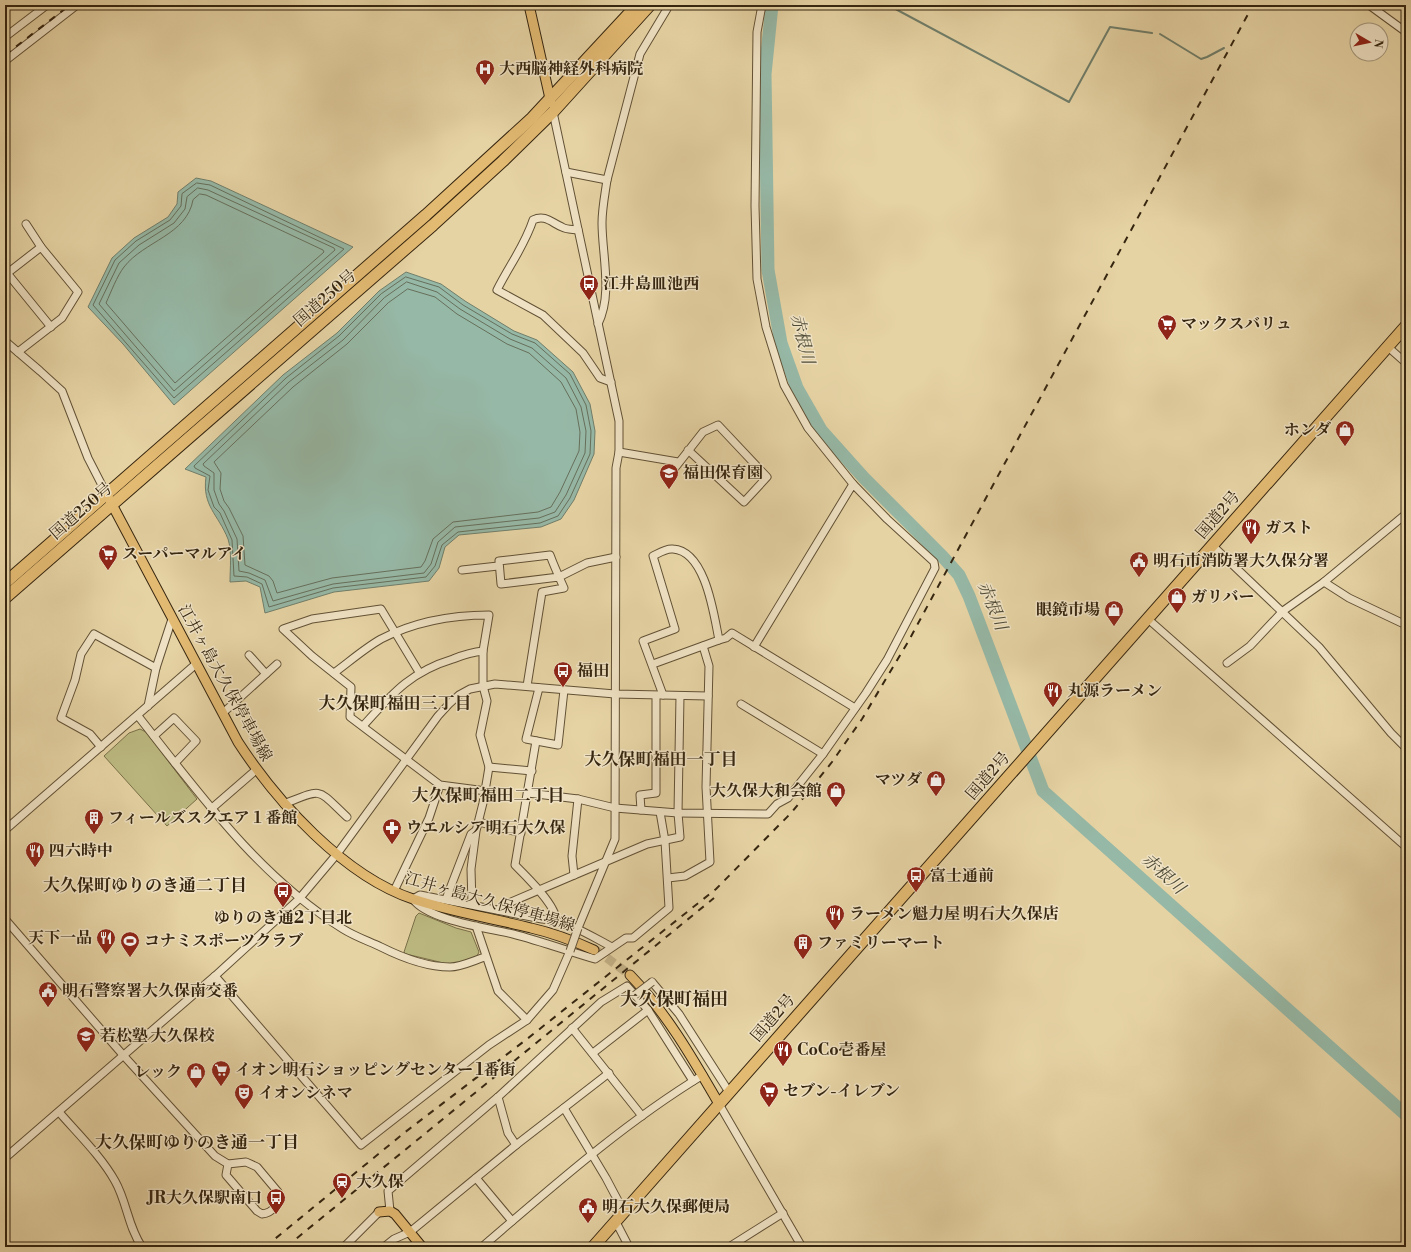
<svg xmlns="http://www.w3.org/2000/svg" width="1411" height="1252" font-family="'Libre Bodoni','Noto Serif JP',serif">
<rect width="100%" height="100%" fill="#e6d3a4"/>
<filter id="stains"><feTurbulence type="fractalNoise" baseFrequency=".005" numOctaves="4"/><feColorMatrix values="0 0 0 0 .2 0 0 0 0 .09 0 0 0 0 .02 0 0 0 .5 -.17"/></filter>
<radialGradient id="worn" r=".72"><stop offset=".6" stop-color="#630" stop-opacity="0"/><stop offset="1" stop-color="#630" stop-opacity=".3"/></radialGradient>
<g fill="#bcba81" stroke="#797048">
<path d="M140 729 146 732 197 799 167 826 104 756 129 733Z"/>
<path d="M419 913 456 928 471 932 479 952 477 956 452 965 406 954 404 952 416 916Z"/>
</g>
<g fill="#96b8a6" stroke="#707e6a">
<path d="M196 178 211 181 353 247 174 405 123 344 88 307 112 258 134 238 168 217 177 204 178 192Z"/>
<path d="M406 272 441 284 465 301 514 331 537 340 573 372 590 404 595 431 594 454 574 500 561 519 541 527 459 535 445 547 439 568 429 581 334 592 265 613 260 587 246 581 230 582C230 569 232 551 228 539 218 514 202 506 206 477L185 469 283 375 337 333 379 291Z"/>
</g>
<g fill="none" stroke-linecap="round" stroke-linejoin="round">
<g stroke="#666f5b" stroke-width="1">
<path d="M197 183 210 185 344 249 174 398 93 305 115 260 136 241 170 220 181 206 182 194Z"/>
<path d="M198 188 208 190 334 248 335 250 174 391 99 304 119 263 139 245 174 223 185 209 187 197Z"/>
<path d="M200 194 206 195 323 250 324 252 175 383 106 303C111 292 117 276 124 267 144 241 187 235 193 200Z"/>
<path d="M406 277 439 287 463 305 512 334 535 343 570 374 586 405 591 431 590 454 570 498 558 516 540 523 458 532 442 545 435 566 426 577 333 588 269 607 262 584 247 577 234 576 232 540 220 513 214 507 208 490 210 476 195 468 194 466 286 378 339 336 381 294Z"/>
<path d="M407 282 437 292 460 309 510 339 532 348 566 378 581 407 586 431 585 453 566 495 555 512 539 518 455 527 438 542 431 564 424 573 333 584 273 601 265 580 249 573 239 571 237 539 224 511 219 504 214 490V473L204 466 203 464 289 382 343 340 384 298Z"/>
<path d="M408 289 435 297 457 314 507 344 529 353 561 382 576 409 580 432 579 451 560 492 551 507 538 512 453 522 433 539 425 561 421 567 332 578 277 593 273 581 269 576 245 565 243 536 229 508 224 501 220 489 221 473 214 462 293 387 347 344 388 303Z"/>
</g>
<g stroke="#707e6a" stroke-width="2">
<path d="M888 5 1069 102 1110 27 1152 33"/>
<path d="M1160 34 1201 59 1207 57 1224 48"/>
</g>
<path stroke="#96b8a6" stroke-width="13" d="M772 5 765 74 768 270 781 343 797 388 821 430 864 478 942 556 959 575 969 596 1043 791 1406 1115"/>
<path stroke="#c3b086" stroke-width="9" stroke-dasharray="9 4.5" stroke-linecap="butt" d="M596 950 630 975"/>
<defs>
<g id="minor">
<path d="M762 5 757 32 755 206 757 279 766 327 784 385 808 428 853 484"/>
<path d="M1369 5 1406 32"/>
<path d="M5 37 47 5"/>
<path d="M5 61 77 5"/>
<path d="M553 112 619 421V452L616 468 615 839 578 928"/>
<path d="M566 172 607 180 640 54 667 9"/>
<path d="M26 224 41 247"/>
<path d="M578 230C573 229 567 230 562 227 552 223 545 214 533 220 525 245 509 266 497 290L543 315 583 353 600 378 611 382"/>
<path d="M7 273 51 327"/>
<path d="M5 275 41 247 78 292 62 318 18 352"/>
<path d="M598 324C613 294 602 255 602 223 602 209 605 194 607 180"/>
<path d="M5 341 40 371 62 391 88 458 107 495"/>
<path d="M1388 347 1406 363"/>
<path d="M619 452 678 462"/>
<path d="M674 469 703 432 718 425 767 477 744 502 688 450"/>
<path d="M1213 546 1319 647 1391 733 1406 748"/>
<path d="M462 570 498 566"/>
<path d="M1324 582 1349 598 1406 625"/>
<path d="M1148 619 1406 847"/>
<path d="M719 640 726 638 732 633 855 708"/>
<path d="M249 655 266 674"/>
<path d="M1227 663 1250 646 1283 611 1324 582 1406 514"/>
<path d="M653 664 719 640C714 616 706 551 673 549 666 548 659 553 653 556L675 629 643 641 663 695"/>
<path d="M156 668 172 619"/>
<path d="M419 672 381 609 312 619 283 629 312 656 351 687 350 717 440 785 486 791"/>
<path d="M334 673C349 662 365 648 381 639 414 622 453 615 489 615L483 651V686L487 701 480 735 489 767 483 803 476 831 471 869 472 904"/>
<path d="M527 686 542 592 564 588C559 577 554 566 550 555L499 561 501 584 559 577 587 563 616 557"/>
<path d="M539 688 526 739 558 745 564 690"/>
<path d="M741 704 823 754"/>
<path d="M224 712 277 664"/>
<path d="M138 716C199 793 258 876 343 929 354 936 368 941 381 947 401 957 427 967 450 967 461 967 475 960 485 957"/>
<path d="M363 726C392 694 410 672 453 659 463 655 472 652 483 651"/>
<path d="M154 736 174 718 196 741 175 763"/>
<path d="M536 741 515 865C526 876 556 905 556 920"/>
<path d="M101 747 90 734 61 718 75 680 81 654 94 634 156 668 148 706"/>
<path d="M489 767 532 771"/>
<path d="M528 793 578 799 615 808 678 813 768 814 777 804 788 798 823 754 866 693 887 660 935 568 934 562 887 519 853 484 754 647"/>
<path d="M284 804C324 788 316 788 347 817"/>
<path d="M211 809 256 770"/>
<path d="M641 810 640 795 656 793V696"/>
<path d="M479 822 521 833"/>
<path d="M5 830 196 664"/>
<path d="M574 875 572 856 578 799"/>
<path d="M668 878 685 876 710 862 706 787 709 666 703 646"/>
<path d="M394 891 429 818 440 785"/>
<path d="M446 899 471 834 475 831"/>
<path d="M498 910 504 905 647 844 680 837 678 813 680 696"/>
<path d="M5 919 123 1055 215 1156 228 1164"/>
<path d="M476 926 498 991 527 1020"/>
<path d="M612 947C589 935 568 921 542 919L420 895 413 899C427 920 488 928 513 934 540 941 568 951 595 959L626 938H633L669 908 665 841 660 812"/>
<path d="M215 976 361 1145 489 1045 527 1020 553 990 570 951"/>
<path d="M652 982 679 1014 729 1092"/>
<path d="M572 1028 642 1116"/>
<path d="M593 1053 648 1010"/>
<path d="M498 1097 508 1133 516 1145"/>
<path d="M719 1104 802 1247"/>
<path d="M564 1108 606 1178 624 1212"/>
<path d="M59 1112C78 1134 101 1156 115 1181 127 1202 128 1227 142 1247"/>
<path d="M5 1158 215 976 299 899 337 854 438 716 449 704 459 695 470 689 495 684 615 694 708 696"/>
<path d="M246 1162 257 1167 278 1192C282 1203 272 1213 262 1214L257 1211 226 1175 228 1164Z"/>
<path d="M476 1178 512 1221"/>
<path d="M390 1211 388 1191 498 1097 601 1002 627 986 648 1010 693 1081"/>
<path d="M616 1222 629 1247"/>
<path d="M344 1247 379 1212"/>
<path d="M384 1247 394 1239 410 1232 516 1145 609 1073"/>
<path d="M482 1247C552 1187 624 1123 703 1075"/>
<path d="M729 1247 783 1213"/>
</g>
<g id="major">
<path d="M529 5 551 103"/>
<path d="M107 495 238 742C277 802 344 876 413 899 452 912 492 918 531 928 553 933 574 941 594 950"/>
<path d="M630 975C666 1012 693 1059 719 1104"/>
<path d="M379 1212 390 1211 395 1214 422 1247"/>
</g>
<g id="highway">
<path d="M5 583 426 215 532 118 637 5"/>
<path d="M5 598 433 225 503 161 553 112 650 5"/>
<path d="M593 1247 1406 326"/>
</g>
</defs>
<use href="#minor" stroke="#625135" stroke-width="9"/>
<use href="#major" stroke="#362610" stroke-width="11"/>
<use href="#highway" stroke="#362610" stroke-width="13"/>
<use href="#minor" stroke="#efe2c4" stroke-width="7"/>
<use href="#major" stroke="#e3ba72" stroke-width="9"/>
<use href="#highway" stroke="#e3ba72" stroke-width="11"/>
<g stroke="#362610" stroke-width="2" stroke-dasharray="7 7" stroke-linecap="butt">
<path d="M5 55 70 5"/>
<path d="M265 1247 404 1133 527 1039 716 889 792 812 832 762 862 719 908 642 1253 5"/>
<path d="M286 1247 714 898"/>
</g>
<defs>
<g id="minor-bridge">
<path d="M570 951 578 928"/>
<path d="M635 995 652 982"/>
</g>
</defs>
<use href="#minor-bridge" stroke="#625135" stroke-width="9" stroke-linecap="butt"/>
<use href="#minor-bridge" stroke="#efe2c4" stroke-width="7"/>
</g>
<defs>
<symbol id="hospital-pin" viewBox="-11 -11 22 30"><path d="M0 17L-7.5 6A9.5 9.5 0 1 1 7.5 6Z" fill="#8f2418" stroke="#efe2c4"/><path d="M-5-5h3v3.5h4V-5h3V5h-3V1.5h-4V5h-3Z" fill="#fff"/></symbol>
<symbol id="bus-pin" viewBox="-11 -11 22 30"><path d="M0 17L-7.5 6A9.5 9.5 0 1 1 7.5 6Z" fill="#8f2418" stroke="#efe2c4"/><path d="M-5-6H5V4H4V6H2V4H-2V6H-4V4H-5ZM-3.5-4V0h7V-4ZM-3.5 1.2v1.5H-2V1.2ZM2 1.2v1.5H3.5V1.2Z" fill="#fff"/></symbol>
<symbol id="supermarket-pin" viewBox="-11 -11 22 30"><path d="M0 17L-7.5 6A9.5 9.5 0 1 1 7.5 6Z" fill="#8f2418" stroke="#efe2c4"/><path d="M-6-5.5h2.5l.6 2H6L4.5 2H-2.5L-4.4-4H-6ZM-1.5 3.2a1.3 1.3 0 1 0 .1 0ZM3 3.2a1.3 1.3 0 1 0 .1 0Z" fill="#fff"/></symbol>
<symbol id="shop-pin" viewBox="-11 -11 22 30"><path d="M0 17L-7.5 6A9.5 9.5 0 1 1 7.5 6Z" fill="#8f2418" stroke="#efe2c4"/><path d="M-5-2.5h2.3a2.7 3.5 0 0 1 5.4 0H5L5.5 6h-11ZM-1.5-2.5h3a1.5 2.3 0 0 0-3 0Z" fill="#fff"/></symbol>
<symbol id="school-pin" viewBox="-11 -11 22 30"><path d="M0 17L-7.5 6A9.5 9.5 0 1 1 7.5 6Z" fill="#8f2418" stroke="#efe2c4"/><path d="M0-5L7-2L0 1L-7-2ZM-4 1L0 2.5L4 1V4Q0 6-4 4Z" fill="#fff"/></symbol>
<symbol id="restaurant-pin" viewBox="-11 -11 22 30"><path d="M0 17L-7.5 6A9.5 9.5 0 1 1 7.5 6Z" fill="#8f2418" stroke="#efe2c4"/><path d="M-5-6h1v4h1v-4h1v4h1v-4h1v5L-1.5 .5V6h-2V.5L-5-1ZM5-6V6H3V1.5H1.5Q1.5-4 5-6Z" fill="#fff"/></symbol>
<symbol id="civic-pin" viewBox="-11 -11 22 30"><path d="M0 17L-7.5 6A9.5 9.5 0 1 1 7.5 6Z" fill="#8f2418" stroke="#efe2c4"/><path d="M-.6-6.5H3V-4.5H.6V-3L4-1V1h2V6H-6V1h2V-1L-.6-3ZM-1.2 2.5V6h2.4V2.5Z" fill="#fff"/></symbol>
<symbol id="building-pin" viewBox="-11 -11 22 30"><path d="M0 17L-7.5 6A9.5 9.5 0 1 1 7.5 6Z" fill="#8f2418" stroke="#efe2c4"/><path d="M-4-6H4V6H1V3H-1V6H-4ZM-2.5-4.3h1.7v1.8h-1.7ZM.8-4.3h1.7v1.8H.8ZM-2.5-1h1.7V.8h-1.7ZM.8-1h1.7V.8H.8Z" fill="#fff"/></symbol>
<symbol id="pharmacy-pin" viewBox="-11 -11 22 30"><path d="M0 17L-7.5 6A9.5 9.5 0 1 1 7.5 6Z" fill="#8f2418" stroke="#efe2c4"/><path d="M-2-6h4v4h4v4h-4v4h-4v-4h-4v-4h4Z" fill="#fff"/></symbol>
<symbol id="stadium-pin" viewBox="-11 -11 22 30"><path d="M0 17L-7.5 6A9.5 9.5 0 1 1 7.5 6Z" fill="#8f2418" stroke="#efe2c4"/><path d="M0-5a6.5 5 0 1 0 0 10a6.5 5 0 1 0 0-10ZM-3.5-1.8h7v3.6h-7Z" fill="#fff"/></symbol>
<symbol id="theatre-pin" viewBox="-11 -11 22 30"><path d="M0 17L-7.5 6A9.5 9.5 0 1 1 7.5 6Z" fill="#8f2418" stroke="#efe2c4"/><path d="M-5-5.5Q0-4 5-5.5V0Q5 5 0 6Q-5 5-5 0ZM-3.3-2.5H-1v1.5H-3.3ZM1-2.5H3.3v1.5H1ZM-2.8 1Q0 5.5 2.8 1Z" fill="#fff"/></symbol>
<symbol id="station-pin" viewBox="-11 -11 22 30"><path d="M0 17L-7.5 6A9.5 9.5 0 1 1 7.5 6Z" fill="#8f2418" stroke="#efe2c4"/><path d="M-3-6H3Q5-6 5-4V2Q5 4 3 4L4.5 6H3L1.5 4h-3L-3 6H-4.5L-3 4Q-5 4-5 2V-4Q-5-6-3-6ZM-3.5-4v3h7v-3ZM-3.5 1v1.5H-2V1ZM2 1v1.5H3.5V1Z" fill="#fff"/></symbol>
</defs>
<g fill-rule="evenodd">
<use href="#hospital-pin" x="474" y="58" width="22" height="30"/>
<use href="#bus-pin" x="578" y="273" width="22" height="30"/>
<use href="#supermarket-pin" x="1156" y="313" width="22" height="30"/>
<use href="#shop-pin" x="1334" y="419" width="22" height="30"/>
<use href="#school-pin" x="658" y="462" width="22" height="30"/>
<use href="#restaurant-pin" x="1240" y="517" width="22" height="30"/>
<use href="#supermarket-pin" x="97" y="543" width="22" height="30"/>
<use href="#civic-pin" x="1128" y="550" width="22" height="30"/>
<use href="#shop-pin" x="1166" y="586" width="22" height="30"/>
<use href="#shop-pin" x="1103" y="599" width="22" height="30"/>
<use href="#bus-pin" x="552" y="660" width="22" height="30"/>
<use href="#restaurant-pin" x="1042" y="680" width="22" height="30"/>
<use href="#shop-pin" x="925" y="769" width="22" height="30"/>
<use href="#shop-pin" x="825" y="780" width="22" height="30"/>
<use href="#building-pin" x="83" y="807" width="22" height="30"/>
<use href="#pharmacy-pin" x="381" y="817" width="22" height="30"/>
<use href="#restaurant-pin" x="24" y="840" width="22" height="30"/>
<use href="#bus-pin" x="905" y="865" width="22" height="30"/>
<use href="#bus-pin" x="272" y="880" width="22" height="30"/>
<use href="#restaurant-pin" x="824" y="903" width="22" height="30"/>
<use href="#restaurant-pin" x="95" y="927" width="22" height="30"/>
<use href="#stadium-pin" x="119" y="930" width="22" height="30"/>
<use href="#building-pin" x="792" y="932" width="22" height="30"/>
<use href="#civic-pin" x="37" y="980" width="22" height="30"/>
<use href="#school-pin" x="75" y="1025" width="22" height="30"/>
<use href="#restaurant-pin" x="772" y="1039" width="22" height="30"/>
<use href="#supermarket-pin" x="210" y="1059" width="22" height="30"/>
<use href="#shop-pin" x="185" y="1061" width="22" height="30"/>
<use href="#supermarket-pin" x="758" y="1080" width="22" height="30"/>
<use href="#theatre-pin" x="233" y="1082" width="22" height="30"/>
<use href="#station-pin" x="331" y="1171" width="22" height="30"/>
<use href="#bus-pin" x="265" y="1187" width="22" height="30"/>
<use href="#civic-pin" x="577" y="1196" width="22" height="30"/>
</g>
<g text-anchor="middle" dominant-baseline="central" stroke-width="3" stroke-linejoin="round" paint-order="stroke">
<g font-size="16" font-weight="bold" fill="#362610" stroke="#efe2c4" text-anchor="start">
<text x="499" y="69">大西脳神経外科病院</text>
<text x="603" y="284">江井島皿池西</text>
<text x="1181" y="324">マックスバリュ</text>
<text x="1331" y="430" text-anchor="end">ホンダ</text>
<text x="683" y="473">福田保育園</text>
<text x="1265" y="528">ガスト</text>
<text x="122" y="554">スーパーマルアイ</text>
<text x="1153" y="561">明石市消防署大久保分署</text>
<text x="1191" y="597">ガリバー</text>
<text x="1100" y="610" text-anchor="end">眼鏡市場</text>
<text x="577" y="671">福田</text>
<text x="1067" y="691">丸源ラーメン</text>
<text x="922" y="780" text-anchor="end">マツダ</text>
<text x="822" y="791" text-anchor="end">大久保大和会館</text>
<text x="108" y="818">フィールズスクエア１番館</text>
<text x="406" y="828">ウエルシア明石大久保</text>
<text x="49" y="851">四六時中</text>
<text x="930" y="876">富士通前</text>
<text x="849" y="914">ラーメン魁力屋 明石大久保店</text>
<text x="283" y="918" text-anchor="middle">ゆりのき通2丁目北</text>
<text x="92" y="938" text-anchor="end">天下一品</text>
<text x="144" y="941">コナミスポーツクラブ</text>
<text x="817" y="943">ファミリーマート</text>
<text x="62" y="991">明石警察署大久保南交番</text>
<text x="100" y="1036">若松塾 大久保校</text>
<text x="797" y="1050">CoCo壱番屋</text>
<text x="235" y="1070">イオン明石ショッピングセンター 1番街</text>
<text x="182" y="1072" text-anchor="end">レック</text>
<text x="783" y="1091">セブン-イレブン</text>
<text x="258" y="1093">イオンシネマ</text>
<text x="356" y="1182">大久保</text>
<text x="262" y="1198" text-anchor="end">JR大久保駅南口</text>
<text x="602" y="1207">明石大久保郵便局</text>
</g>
<g font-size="16" fill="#362610" stroke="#efe2c4">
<text transform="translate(325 298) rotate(-41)">国道250号</text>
<text transform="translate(81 511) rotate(-41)">国道250号</text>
<text transform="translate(1218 515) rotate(-49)">国道2号</text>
<text transform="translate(225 683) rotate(61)">江井ヶ島大久保停車場線</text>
<text transform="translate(988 776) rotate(-49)">国道2号</text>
<text transform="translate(490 902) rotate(16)">江井ヶ島大久保停車場線</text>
<text transform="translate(773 1018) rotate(-49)">国道2号</text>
</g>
<g font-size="17" font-style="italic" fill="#4e4a36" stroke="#efe2c4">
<text transform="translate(802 339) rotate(76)">赤根川</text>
<text transform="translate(992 606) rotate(68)">赤根川</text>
<text transform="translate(1163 874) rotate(42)">赤根川</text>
</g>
<g font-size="17" font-weight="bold" fill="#362610" stroke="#efe2c4">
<text x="395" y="704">大久保町福田三丁目</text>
<text x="661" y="760">大久保町福田一丁目</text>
<text x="488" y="796">大久保町福田二丁目</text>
<text x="145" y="886">大久保町ゆりのき通二丁目</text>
<text x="197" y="1143">大久保町ゆりのき通一丁目</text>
</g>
<g font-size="18" font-weight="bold" fill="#362610" stroke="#efe2c4">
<text x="674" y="999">大久保町福田</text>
</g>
</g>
<rect width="1411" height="1252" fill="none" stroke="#e6d3a4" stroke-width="20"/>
<rect x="6" y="6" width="1399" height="1240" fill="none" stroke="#362610" stroke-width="2"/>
<rect x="10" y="10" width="1391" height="1232" fill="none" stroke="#362610"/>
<g transform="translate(1369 42) rotate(99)"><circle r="19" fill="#efe2c4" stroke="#a5977c"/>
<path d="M0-3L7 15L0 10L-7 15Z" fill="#8f2418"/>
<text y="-6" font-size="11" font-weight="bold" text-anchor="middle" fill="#362610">N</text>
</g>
<rect width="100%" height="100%" filter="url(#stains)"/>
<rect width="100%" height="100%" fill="url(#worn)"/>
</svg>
